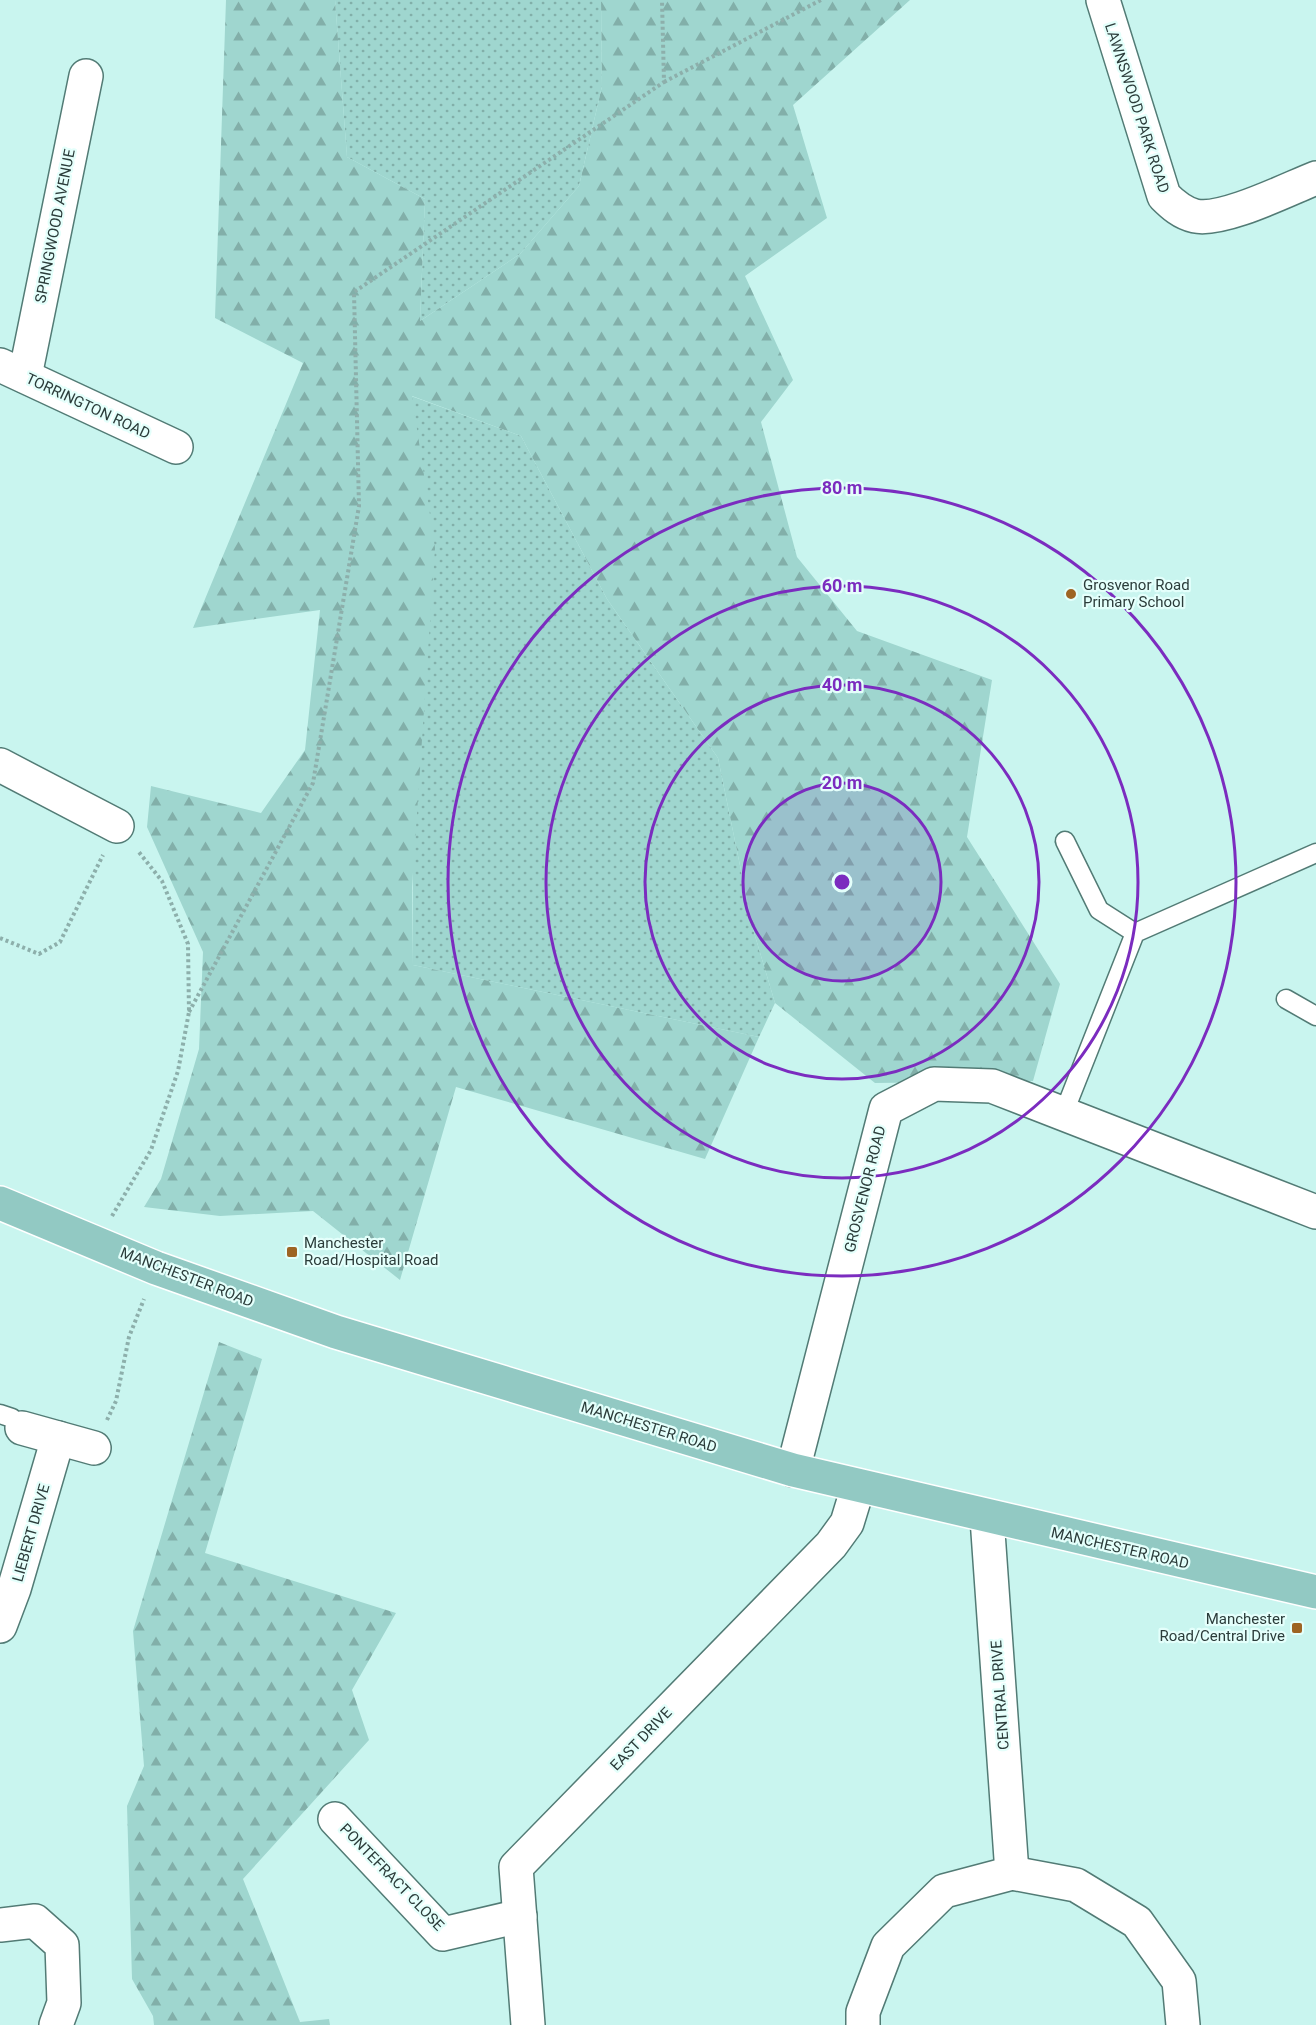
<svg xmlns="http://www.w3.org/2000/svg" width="1316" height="2025" font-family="Roboto,sans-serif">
<defs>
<pattern id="grass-dots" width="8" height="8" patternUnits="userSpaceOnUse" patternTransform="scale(1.5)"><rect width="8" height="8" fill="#9fd6cf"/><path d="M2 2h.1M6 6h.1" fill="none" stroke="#82afa9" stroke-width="1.8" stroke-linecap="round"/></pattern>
<pattern id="forest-firs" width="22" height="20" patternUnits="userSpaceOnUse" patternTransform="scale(1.5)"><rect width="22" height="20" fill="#9fd6cf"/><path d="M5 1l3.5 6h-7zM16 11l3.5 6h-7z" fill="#82afa9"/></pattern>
</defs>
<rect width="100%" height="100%" fill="#c9f5ef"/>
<g fill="url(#grass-dots)">
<path d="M335 0H601L602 86 579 186 520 254 420 321 425 199 347 157Z"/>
<path d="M411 396 521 436 607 599 718 758 753 929 775 1003 759 1037 413 965Z"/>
</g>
<g fill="url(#forest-firs)">
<path d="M226 0H335L347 157 425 199 420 321 520 254 579 186 602 86 601 0H910L793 105 827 218 745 276 793 380 761 422 797 557 857 631 992 680 967 837 1060 984 1033 1081 875 1083 775 1003 753 929 718 758 607 599 521 436 412 396 435 548 412 887 413 965 759 1037 705 1159 456 1087 400 1280 313 1211 220 1216 144 1207 161 1179 199 1049 203 952 147 827 151 786 261 813 305 750 320 610 193 628 303 363 215 318Z"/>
<path d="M219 1342 262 1359 205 1553 396 1613 352 1690 369 1740 243 1879 300 2022 329 2019 330 2025H154L153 2016 132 1979 127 1806 144 1766 133 1631Z"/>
</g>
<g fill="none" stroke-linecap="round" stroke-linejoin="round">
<defs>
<g id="lane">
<path d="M1065 841 1099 910 1135 933"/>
<path d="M1286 999 1316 1016"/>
<path d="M1063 1115 1135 933 1316 853"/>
<path d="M0 1414 12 1418 22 1428"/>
</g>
<g id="street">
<path d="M1103 0 1164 196C1173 205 1182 213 1195 216 1223 222 1288 189 1316 178"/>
<path d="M0 365 176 447"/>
<path d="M25 376 86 76"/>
<path d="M0 765 117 826"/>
<path d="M22 1428 94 1448"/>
<path d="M793 1470 886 1109 934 1084 992 1086 1316 1212"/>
<path d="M987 1518 1012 1873"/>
<path d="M0 1626 14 1589 58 1438"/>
<path d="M335 1819 443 1934 520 1916"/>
<path d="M0 1925 35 1921 62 1945 64 2003 56 2025"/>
<path d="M528 2025 516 1867 831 1545 847 1523 858 1487"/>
<path d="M863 2025V2012L888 1946 944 1891 1012 1873 1076 1885 1137 1922 1179 1981 1183 2025"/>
</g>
<path id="primary" d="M0 1203 156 1268 336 1332 793 1470 1316 1592"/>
</defs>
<use href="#lane" stroke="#527b75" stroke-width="21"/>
<use href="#street" stroke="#527b75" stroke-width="36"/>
<use href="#primary" stroke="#fff" stroke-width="36"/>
<g stroke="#8dafab" stroke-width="4" stroke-dasharray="3 3" stroke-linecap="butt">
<path d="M664 82 821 0"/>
<path d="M0 938 39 954 60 942 103 855"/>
<path d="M189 1012 313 783 359 506 354 292 664 82 662 0"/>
<path d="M112 1216 151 1150 178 1071 189 1012 188 944 162 881 138 851"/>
<path d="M107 1420 116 1401 129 1337 144 1299"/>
</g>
<use href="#lane" stroke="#fff" stroke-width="18"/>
<use href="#street" stroke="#fff" stroke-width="33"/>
<use href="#primary" stroke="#92c9c3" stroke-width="33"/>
</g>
<circle cx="842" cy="882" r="99" fill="#7b2cbf" fill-opacity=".12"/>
<g fill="none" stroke="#7b2cbf" stroke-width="3">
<circle cx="842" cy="882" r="99"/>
<circle cx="842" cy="882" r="197"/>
<circle cx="842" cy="882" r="296"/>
<circle cx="842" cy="882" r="394"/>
</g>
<g fill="#9e6423" stroke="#e4fffb" stroke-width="2">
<circle cx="1071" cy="594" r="6"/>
<rect x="286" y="1246" width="12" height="12" rx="3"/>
<rect x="1291" y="1622" width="12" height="12" rx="3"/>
</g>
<g text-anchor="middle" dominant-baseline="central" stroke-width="4.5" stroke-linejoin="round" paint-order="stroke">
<g font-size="15" fill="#2b3c3a" stroke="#e4fffb">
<text transform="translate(1137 108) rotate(72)">LAWNSWOOD PARK ROAD</text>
<text transform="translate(55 226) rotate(-79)">SPRINGWOOD AVENUE</text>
<text transform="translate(88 406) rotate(25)">TORRINGTON ROAD</text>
<text transform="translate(865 1189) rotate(-76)">GROSVENOR ROAD</text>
<text transform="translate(187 1277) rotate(21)">MANCHESTER ROAD</text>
<text transform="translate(649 1427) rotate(17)">MANCHESTER ROAD</text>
<text transform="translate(31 1533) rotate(-74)">LIEBERT DRIVE</text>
<text transform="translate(1120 1548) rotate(13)">MANCHESTER ROAD</text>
<text transform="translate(1000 1695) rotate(-94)">CENTRAL DRIVE</text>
<text transform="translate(641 1739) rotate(-46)">EAST DRIVE</text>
<text transform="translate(392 1877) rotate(46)">PONTEFRACT CLOSE</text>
</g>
<g font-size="15" fill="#2b3c3a" stroke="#e4fffb" text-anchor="start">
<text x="1083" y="585">Grosvenor Road<tspan x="1083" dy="17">Primary School</tspan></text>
<text x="304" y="1243">Manchester<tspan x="304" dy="17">Road/Hospital Road</tspan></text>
<text x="1285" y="1619" text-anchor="end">Manchester<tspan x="1285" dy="17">Road/Central Drive</tspan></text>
</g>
</g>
<circle cx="842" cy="882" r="9" fill="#7b2cbf" stroke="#e4fffb" stroke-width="3"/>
<g font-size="18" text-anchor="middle" font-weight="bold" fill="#7b2cbf" stroke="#e4fffb" stroke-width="4.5" stroke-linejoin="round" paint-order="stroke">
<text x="842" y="494">80 m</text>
<text x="842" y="592">60 m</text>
<text x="842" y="691">40 m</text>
<text x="842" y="789">20 m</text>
</g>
</svg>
